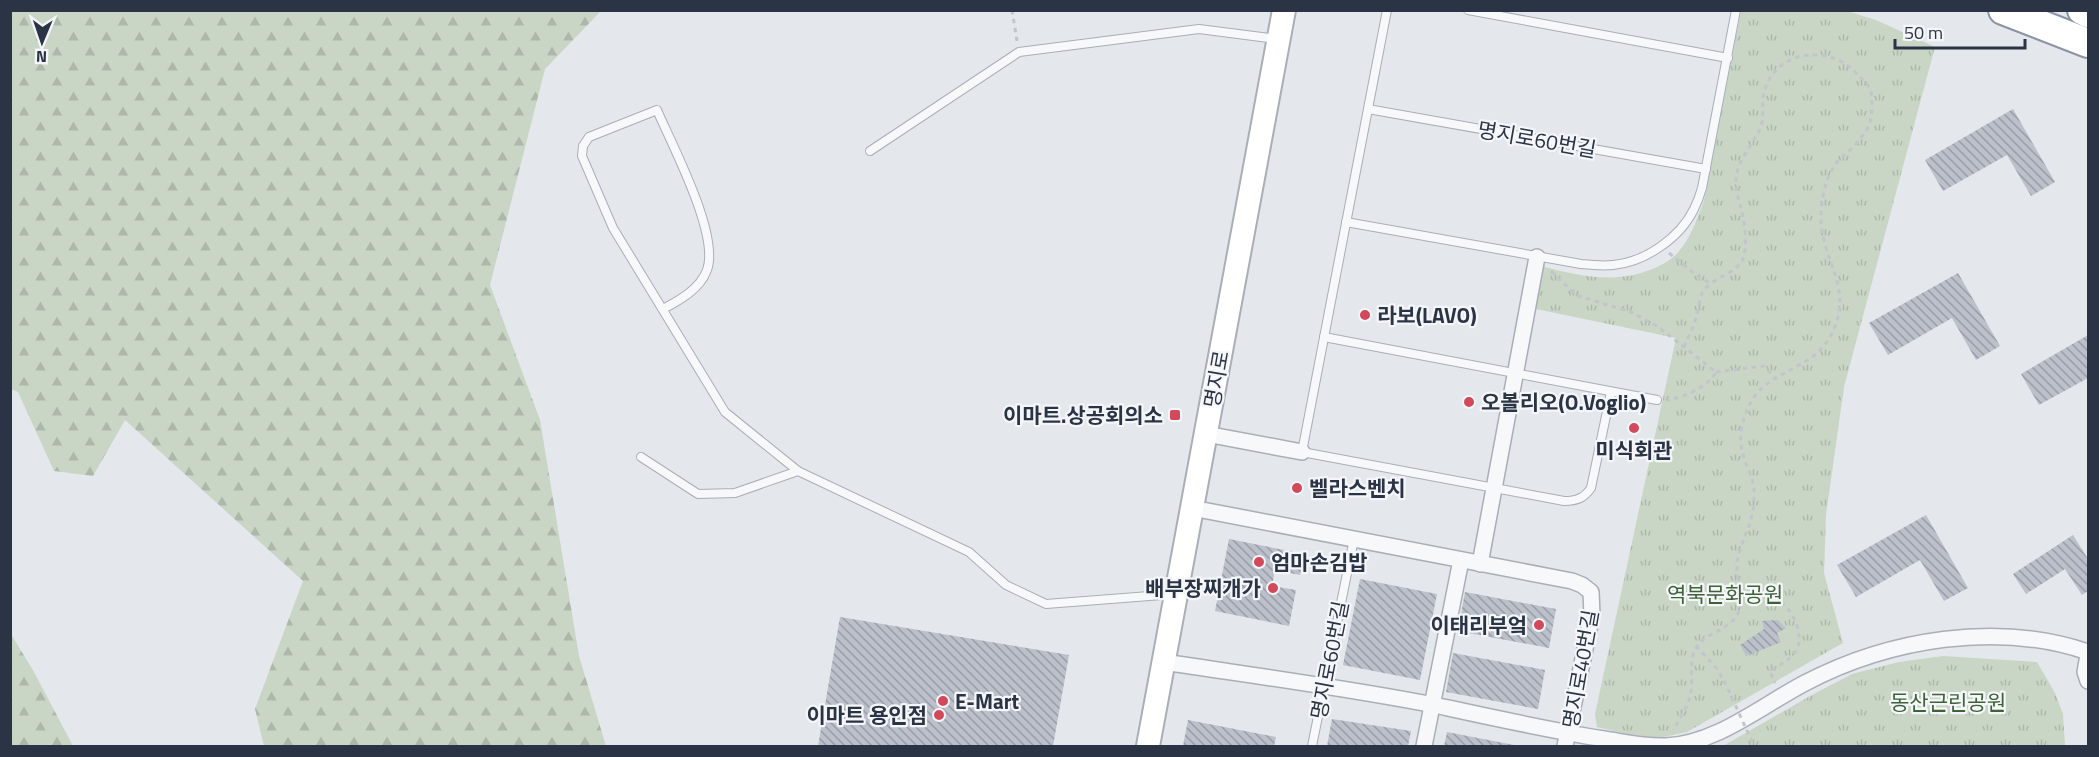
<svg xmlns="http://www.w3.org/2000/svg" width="2099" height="757" font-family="'Titillium Web','Noto Sans KR',sans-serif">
<defs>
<pattern id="forest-firs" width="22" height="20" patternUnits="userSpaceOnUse" patternTransform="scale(1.5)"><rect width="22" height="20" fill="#c9d6c5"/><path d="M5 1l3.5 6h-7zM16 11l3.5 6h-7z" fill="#adb8ab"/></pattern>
<pattern id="park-tufts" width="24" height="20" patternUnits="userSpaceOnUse" patternTransform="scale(1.5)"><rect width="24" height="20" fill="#c9d6c5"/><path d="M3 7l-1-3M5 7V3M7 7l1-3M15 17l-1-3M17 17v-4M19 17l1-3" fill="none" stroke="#adb8ab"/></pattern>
<pattern id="building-back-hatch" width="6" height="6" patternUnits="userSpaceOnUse" patternTransform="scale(1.5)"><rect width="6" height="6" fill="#bbc0ca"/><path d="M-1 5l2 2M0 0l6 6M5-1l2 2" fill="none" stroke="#989da6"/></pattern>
</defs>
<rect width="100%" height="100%" fill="#e4e7ec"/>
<g fill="url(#forest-firs)">
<path d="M10 11H601L545 69 490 285 540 420 579 656 606 746H264L255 709 303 581 125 420 93 476 54 471 18 392 11 389Z"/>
<path d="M11 634 34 672 73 746H11Z"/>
</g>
<g fill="url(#park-tufts)">
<path d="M1741 11H1847L1876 20 1935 47 1844 387 1826 515 1824 573 1843 643 1687 732 1659 738 1627 734 1597 727 1595 714 1676 338 1536 309 1541 266C1579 276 1612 284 1650 270 1662 265 1672 260 1680 250 1692 235 1698 217 1704 200Z"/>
<path d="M1943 656 2037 662 2055 693 2063 714 2065 746H1723L1810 696 1852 674 1899 662Z"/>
</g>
<g fill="url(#building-back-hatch)">
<path d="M2013 109 2055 182 2031 196 2007 155 1943 191 1925 160Z"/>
<path d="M1958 273 2000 346 1976 360 1952 318 1888 355 1869 323Z"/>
<path d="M2088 335V378L2039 405 2021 374Z"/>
<path d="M1926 515 1968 588 1944 601 1920 560 1856 597 1837 565Z"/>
<path d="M2073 535 2088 559V591L2082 595 2065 569 2026 594 2013 574Z"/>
<path d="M1229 539 1304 554 1300 575 1275 570 1272 586 1296 590 1289 626 1215 611Z"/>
<path d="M1360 579 1437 594 1420 680 1343 665Z"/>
<path d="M1465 592 1556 609 1549 648 1458 631Z"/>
<path d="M840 617 1069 655 1053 746H818Z"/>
<path d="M1778 620 1786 628 1777 633 1781 642 1746 656 1740 645 1764 629 1762 621Z"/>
<path d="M1453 653 1545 670 1538 709 1446 692Z"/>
<path d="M1332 719 1411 731 1408 746H1327Z"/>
<path d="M1188 720 1276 737 1274 746H1183Z"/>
<path d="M1447 732 1514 745V746H1444Z"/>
</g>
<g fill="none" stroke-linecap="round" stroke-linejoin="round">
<defs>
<g id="lane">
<path d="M1387 10 1302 452 1564 501C1577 501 1584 498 1591 488L1611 392"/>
<path d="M1468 10 1728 58"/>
<path d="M1368 109 1706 169"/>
<path d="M870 151 1019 52 1199 29 1277 39"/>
<path d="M1346 222 1581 264C1591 265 1603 266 1613 265 1645 262 1680 238 1694 209 1697 203 1700 195 1702 188L1736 10"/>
<path d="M663 309C680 300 700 289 707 270 720 235 672 145 657 110L589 137 583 146 582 156 613 228 725 412 798 471"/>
<path d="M1324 337 1657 400"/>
<path d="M641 457 698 494 735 493 798 471 969 552 1006 585 1046 604 1175 594"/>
<path d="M1312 746 1354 539"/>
</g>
<g id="street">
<path d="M1206 434 1302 452"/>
<path d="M1192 508 1572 581 1582 585 1591 592 1592 615 1565 746"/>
<path d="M1480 564 1537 257"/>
<path d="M2088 655 2085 672 2088 681"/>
<path d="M1164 662C1256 676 1348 688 1439 706 1494 718 1548 730 1604 739 1624 742 1645 747 1666 746 1716 744 1761 706 1805 683 1889 639 1997 621 2088 652"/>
<path d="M1424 746 1461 560"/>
</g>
<path id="secondary" d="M1148 746 1284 10"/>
<g id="highway">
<path d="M2003 10 2088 43"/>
<path d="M2082 10 2088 13"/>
</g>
</defs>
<use href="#lane" stroke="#a9aeb7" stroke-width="10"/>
<use href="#street" stroke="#a9aeb7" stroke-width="18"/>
<use href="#secondary" stroke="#a9aeb7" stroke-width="26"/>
<use href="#highway" stroke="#8b94a3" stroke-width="32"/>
<g stroke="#c2c5cb" stroke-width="3" stroke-dasharray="4.5 4.5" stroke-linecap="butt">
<path d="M1012 10 1017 41"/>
<path d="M1669 253 1701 279 1711 283C1720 277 1736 271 1742 261 1748 250 1745 224 1742 212 1739 202 1736 191 1736 180 1737 159 1754 145 1761 126 1764 117 1762 108 1763 99 1766 72 1788 54 1815 55 1832 55 1848 63 1858 75 1862 79 1867 83 1869 87 1874 96 1872 116 1869 125 1865 134 1856 144 1849 151 1846 155 1840 158 1837 162 1826 176 1822 196 1821 213 1819 258 1853 284 1834 329 1815 375 1762 366 1746 413 1742 423 1739 440 1742 450 1745 466 1756 480 1754 497 1754 504 1753 512 1751 519 1747 535 1738 548 1737 565 1736 583 1747 602 1735 618 1725 631 1704 634 1696 648 1689 660 1693 677 1691 691 1690 704 1680 718 1673 730"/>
<path d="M1551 271 1576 295 1631 312 1657 326 1716 372C1708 387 1683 398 1667 400"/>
<path d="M1684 347 1694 325 1702 293 1710 283"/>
<path d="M1716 372 1764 366 1774 377"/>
<path d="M1741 597C1745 595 1750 592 1754 591 1780 587 1809 629 1796 651 1790 660 1779 665 1770 671L1775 683"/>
<path d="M1696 646 1718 670 1728 689"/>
</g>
<use href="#lane" stroke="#f7f8fa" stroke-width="8"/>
<use href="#street" stroke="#f7f8fa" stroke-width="15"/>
<use href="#secondary" stroke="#fff" stroke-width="22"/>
<use href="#highway" stroke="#fff" stroke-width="28"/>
<path stroke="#c2c5cb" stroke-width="3" stroke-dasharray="4.5 4.5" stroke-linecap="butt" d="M1728 689 1754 746"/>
</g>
<g fill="#d1495b" stroke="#f4f6f9" stroke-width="2">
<circle cx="1365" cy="315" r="6"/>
<circle cx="1469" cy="402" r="6"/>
<rect x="1169" y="409" width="12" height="12" rx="3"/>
<circle cx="1634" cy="428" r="6"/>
<circle cx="1297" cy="488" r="6"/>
<circle cx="1259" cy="562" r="6"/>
<circle cx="1273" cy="588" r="6"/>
<circle cx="1539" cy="625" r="6"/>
<circle cx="943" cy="701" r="6"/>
<circle cx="939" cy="715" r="6"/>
</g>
<g text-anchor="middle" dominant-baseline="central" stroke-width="4.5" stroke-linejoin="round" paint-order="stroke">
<g font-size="21" fill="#2b3445" stroke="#f4f6f9">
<text transform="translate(1537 139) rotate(10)">명지로60번길</text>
<text transform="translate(1216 379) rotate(-80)">명지로</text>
<text transform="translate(1329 660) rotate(-79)">명지로60번길</text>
<text transform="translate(1580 669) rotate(-80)">명지로40번길</text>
</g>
<g font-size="21" font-weight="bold" fill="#2b3445" stroke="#f4f6f9" text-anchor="start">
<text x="1377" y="315">라보(LAVO)</text>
<text x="1481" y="402">오볼리오(O.Voglio)</text>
<text x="1163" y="415" text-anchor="end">이마트.상공회의소</text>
<text x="1634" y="450" text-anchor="middle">미식회관</text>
<text x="1309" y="488">벨라스벤치</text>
<text x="1271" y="562">엄마손김밥</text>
<text x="1261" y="588" text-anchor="end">배부장찌개가</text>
<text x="1527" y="625" text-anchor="end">이태리부엌</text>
<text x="955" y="701">E-Mart</text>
<text x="927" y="715" text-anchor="end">이마트 용인점</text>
</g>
<g font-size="21" fill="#3f6138" stroke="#f4f6f9">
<text x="1725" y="594">역북문화공원</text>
<text x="1948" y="702">동산근린공원</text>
</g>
</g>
<rect width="2099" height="757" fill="none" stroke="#2b3445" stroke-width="24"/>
<g transform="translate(42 42) rotate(182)" stroke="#f4f6f9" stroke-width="4.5" paint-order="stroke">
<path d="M0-4.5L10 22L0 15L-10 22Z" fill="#2b3445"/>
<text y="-9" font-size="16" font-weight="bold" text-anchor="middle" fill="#2b3445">N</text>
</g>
<path d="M1895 39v9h130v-9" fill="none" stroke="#2b3445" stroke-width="3"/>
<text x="1904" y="39" font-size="18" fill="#2b3445" stroke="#f4f6f9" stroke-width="4.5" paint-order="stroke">50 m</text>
</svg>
